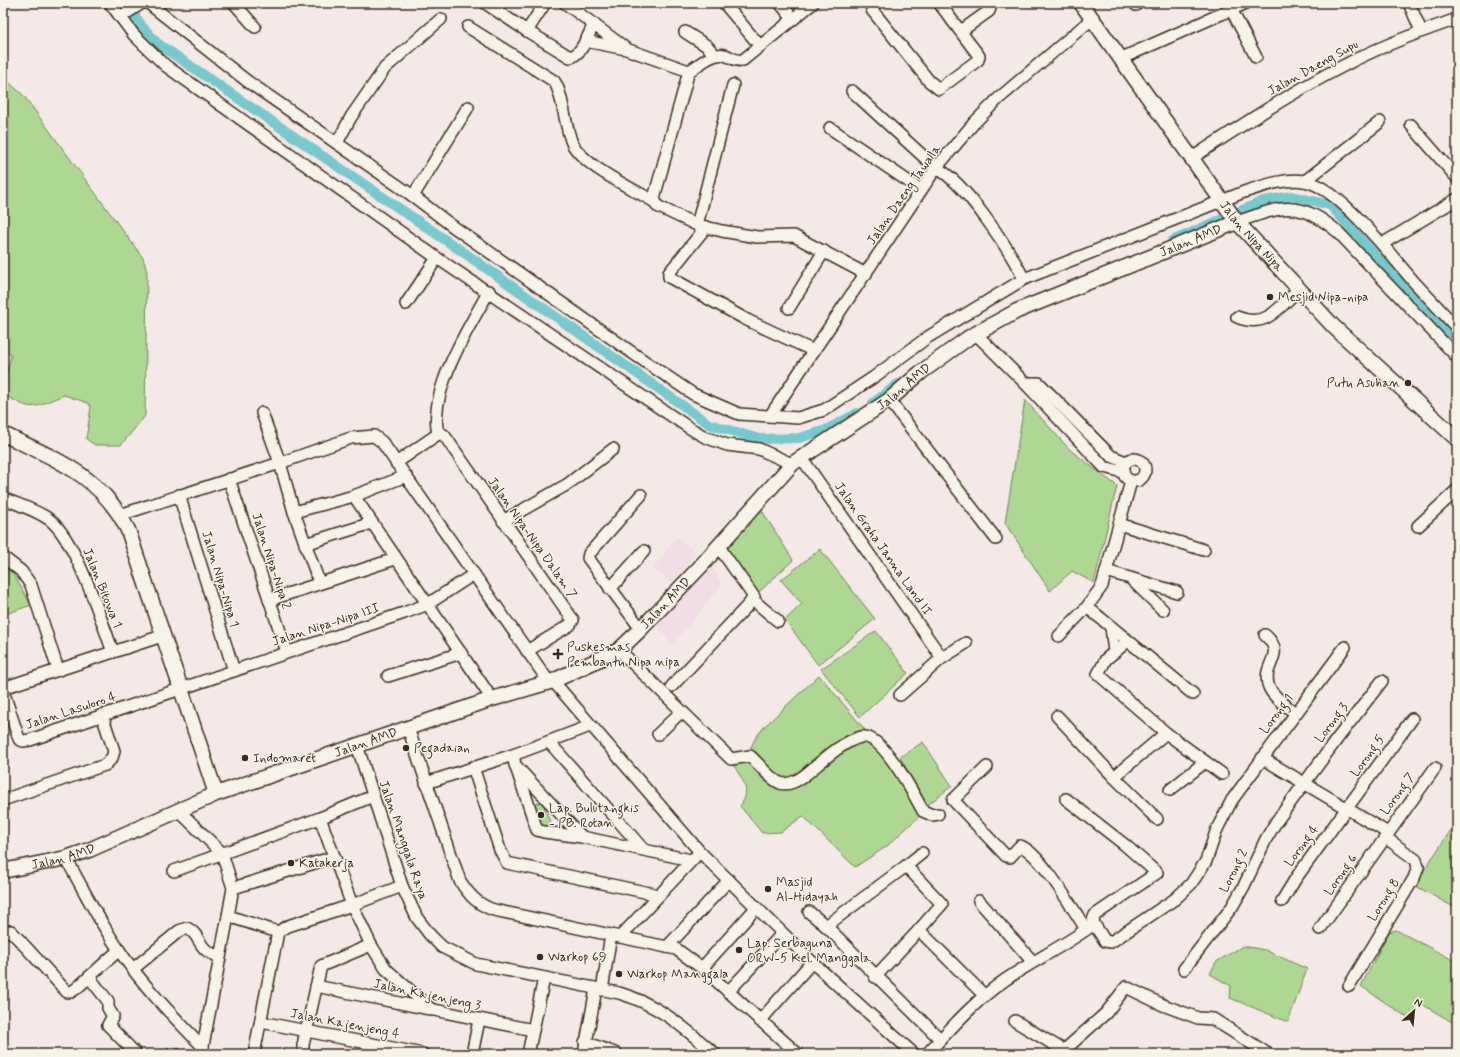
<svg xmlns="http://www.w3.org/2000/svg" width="1460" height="1057" font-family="Mynerve,sans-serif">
<rect width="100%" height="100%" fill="#f5e9e7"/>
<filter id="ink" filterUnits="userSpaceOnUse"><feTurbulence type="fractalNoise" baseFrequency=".025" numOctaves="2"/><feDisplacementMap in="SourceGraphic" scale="8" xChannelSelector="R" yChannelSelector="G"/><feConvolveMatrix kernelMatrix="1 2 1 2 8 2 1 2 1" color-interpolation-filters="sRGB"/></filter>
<g filter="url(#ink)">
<g fill="#f2dde6">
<path d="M677 537 696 552 674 585 653 568Z"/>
<path d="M710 564 722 584 673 644 652 622Z"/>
</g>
<g fill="#aed794" stroke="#748059">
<path d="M3 77 24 96 143 258 147 272 145 416 121 445H95L86 439 91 407 88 403 64 395C30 408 36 413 3 394V383L11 357 10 353 3 349Z"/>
<path d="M1025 400 1070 450 1117 486 1094 583 1072 571 1050 591 1005 523Z"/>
<path d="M761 509 793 560 758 593 725 546Z"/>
<path d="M820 549 875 619 818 665 785 620 802 604 781 580Z"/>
<path d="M3 565 12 572 31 605 3 615Z"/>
<path d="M876 631 908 673 860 717 821 669Z"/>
<path d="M819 675 886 755 924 812 886 847 855 867 803 816 781 832 762 833 740 806C753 790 741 778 732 763L750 749 756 737 765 726Z"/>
<path d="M923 742 952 786 926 806 900 757Z"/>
<path d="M542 801 551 824 541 829 532 805Z"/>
<path d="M1457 821V909L1414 885Z"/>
<path d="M1396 930 1457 962V1025L1420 1003 1411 1020 1361 986 1389 932Z"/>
<path d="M1243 946 1265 950 1307 969 1288 1022 1230 998 1231 986 1210 974 1216 962Z"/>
</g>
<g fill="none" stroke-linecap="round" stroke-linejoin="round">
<g stroke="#77c9ce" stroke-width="10">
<path d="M126 3 142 26 157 43 466 254 709 424 759 439 799 438 826 430 858 413"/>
<path d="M1172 241 1263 201 1292 196 1330 205 1395 277 1457 340"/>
<path d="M873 403 898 384"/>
</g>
<defs>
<g id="minor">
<path d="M110 3 134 35 166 66 437 258 688 427 705 437 727 445 759 449 792 464"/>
<path d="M148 3 247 81 413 196 451 225 634 354 693 394 739 414 798 418 824 410 874 377 928 337 1024 279 1244 192C1263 186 1285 178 1304 181 1337 185 1393 258 1415 283 1429 298 1443 313 1457 328"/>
<path d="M234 3 255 27"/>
<path d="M485 3 527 31 545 3"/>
<path d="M565 3 624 47"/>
<path d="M724 3 760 46"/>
<path d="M780 3 793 19"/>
<path d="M874 3 872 10 929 81 939 89 978 60 979 56 939 3"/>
<path d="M1135 3 1136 5"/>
<path d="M1409 3 1421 31"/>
<path d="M1231 9 1256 57"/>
<path d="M120 17 142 3"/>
<path d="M468 27 554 81C563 93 565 128 572 143 583 166 633 189 655 202"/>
<path d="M527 31 570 57C582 55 589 33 594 24"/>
<path d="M961 31 989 11 990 8 988 3"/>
<path d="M685 32 707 46 715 55"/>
<path d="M585 41 626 49 689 71"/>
<path d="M1122 58 1246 3"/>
<path d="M689 71 654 198 657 206 697 225 722 231 757 237 794 236 866 274"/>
<path d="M689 71C699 65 713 52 725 55 731 57 736 62 743 60L813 3"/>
<path d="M852 91 936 168C965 181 1010 251 1024 279"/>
<path d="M1411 125 1457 178"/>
<path d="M830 128 921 190"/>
<path d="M337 143 351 117 385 68 441 19"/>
<path d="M1192 158C1242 125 1292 92 1345 65 1380 46 1419 32 1457 19"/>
<path d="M1305 181 1380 122"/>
<path d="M413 196 468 107"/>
<path d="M1237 222C1282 206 1299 199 1338 232L1457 357"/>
<path d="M697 225 733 85"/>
<path d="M706 227 669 273V277L747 320 814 351"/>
<path d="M1382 244 1457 199"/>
<path d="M406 304 437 258"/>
<path d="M789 308 824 251"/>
<path d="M1237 317C1266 329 1279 308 1299 289"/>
<path d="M975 333 1025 383 1104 467 1123 472"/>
<path d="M1025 383H1039L1111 456 1126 462"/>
<path d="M889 400 996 539"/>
<path d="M262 413 280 463 294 512 354 496 406 476"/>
<path d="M770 416 936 168 974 123 998 99 1093 18"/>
<path d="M438 434C428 391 468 329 489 291"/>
<path d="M801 457 942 658 900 695"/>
<circle cx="1134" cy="470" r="11"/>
<path d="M396 463 435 436 440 433 444 435 573 620 570 625 527 651"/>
<path d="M229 479 287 652"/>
<path d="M179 495 234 671"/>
<path d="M641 495 589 554 588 558 641 629"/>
<path d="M354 496 492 699"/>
<path d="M3 498C18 505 37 510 50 520 76 540 101 620 113 652"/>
<path d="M294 512 319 582"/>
<path d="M120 515 280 463 351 438 374 436 382 442 549 682"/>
<path d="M503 521 568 484 613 449"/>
<path d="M1119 524 1204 550"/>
<path d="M1418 526 1457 490"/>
<path d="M305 544 372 523"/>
<path d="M3 557 21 571 31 585 58 670"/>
<path d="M1106 571 1177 592"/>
<path d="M1132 580 1163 610"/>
<path d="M610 589 644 551"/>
<path d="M269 600 395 559"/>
<path d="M753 600 778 621"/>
<path d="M1087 607 1193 694"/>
<path d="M1111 627 1114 652"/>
<path d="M1265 635C1288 655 1260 665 1269 687 1273 697 1287 706 1295 713"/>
<path d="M1059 636 1087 607 1102 586 1131 481"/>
<path d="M1128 641 1106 659 1098 674 1166 733 1222 774"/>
<path d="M619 650 731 759 750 756C760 764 768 778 780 783 788 786 799 780 805 775 820 763 843 741 861 737 882 732 914 795 923 811L932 815 938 814"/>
<path d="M942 658 966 643"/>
<path d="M388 676 461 653"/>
<path d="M553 681 700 852 812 962 914 1054"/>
<path d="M672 686 749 604 754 597 719 547"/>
<path d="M3 688 162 636"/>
<path d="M3 691 19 739 23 741 30 740 404 613 428 604 474 574"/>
<path d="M1057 716 1114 777"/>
<path d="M408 728 460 881C469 895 478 905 494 910L676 949 702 968 798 1054"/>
<path d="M658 734 681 712"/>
<path d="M549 742 643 849"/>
<path d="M357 745 402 886 417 918 430 935 442 947 476 964 619 993C660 1005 683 1027 715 1054"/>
<path d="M513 755 515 765 582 837 691 860"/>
<path d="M1262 758 1388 833"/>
<path d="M473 767 500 850 507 863 659 895"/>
<path d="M516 767 537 830 544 832 582 837"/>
<path d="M987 767 953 800 1006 856 1010 857 1020 846C1040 852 1074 911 1086 929"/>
<path d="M426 783 513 755 590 726"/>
<path d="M1170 790 1205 762"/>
<path d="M3 800 105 765 112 758 114 751 102 715"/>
<path d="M178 810 222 853 233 888 228 916 278 932"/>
<path d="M320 818 373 796"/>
<path d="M1157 819 1114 777 1166 733"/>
<path d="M922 853 906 866 942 904 919 930 980 991"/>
<path d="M66 858C83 889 99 921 119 950 143 986 173 1016 203 1047"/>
<path d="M906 866 826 926 940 1039"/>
<path d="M174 871 320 818 352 905 371 945 386 969 432 1010"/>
<path d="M233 888 334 857"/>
<path d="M979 901 1033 962"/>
<path d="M1282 901 1296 878 1412 719"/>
<path d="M809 912 826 926"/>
<path d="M1094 924 1105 941 1111 942 1175 899 1191 884 1206 861 1217 829 1232 800 1345 647"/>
<path d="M1320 929 1435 768"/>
<path d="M3 932 11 931 67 992H71L77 988 119 950"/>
<path d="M620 937 695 857"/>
<path d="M667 947 729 880"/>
<path d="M702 968 756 908"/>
<path d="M133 969 179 931 187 928C202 935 197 952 220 956"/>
<path d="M1184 969 1232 907 1244 886 1266 839 1276 822 1337 739 1382 681"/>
<path d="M89 977 108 1001V1008L113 1016 108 1025 109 1026 136 1054"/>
<path d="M875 977 919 930"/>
<path d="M316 986 533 1030"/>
<path d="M1349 986 1414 878 1418 867 1416 860 1385 837"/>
<path d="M602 990 611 935"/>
<path d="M728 992 782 934"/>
<path d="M760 1021 812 962"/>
<path d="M1015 1021 1063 1050"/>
<path d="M261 1022 423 1054"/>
<path d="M585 1042 617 1054"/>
<path d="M202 1051 228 916"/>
<path d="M171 1054H175"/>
<path d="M254 1054 278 932 288 926 352 905 402 886"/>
<path d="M303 1054V1045L321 966 371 945"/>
<path d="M472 1054 479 1020"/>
<path d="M528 1054 544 978"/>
<path d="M584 1054 596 989"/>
<path d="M927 1054C951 1028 976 1000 1005 980 1034 960 1066 945 1094 924L1093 920 1095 915 1157 873 1125 845 1066 799"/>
<path d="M1060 1054 1106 1013 1126 987 1163 1005 1198 1018 1213 1019 1268 1054"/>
</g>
<g id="tertiary">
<path id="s1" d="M1081 3 1237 222 1334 327 1457 439"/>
<path d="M3 434C55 459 101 475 128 530L216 794"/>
<path id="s2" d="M3 871 66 858 89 850 216 794 492 699 553 681 619 650 641 629 700 567 792 464 889 400 920 373 968 338 1017 311 1237 222"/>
</g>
</defs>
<use href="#minor" stroke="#3b2a1e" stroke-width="14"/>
<use href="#tertiary" stroke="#3b2a1e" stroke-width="17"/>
<use href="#minor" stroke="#f7f3e8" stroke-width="11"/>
<use href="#tertiary" stroke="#f7f3e8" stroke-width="14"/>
</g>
</g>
<g fill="#3b2a1e" stroke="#f7f3e8" stroke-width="1.5">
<circle cx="1270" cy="297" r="4"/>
<circle cx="1408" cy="383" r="4"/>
<path d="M556 648h4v4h4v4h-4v4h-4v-4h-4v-4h4z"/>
<circle cx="406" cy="748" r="4"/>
<circle cx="245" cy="758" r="4"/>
<circle cx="541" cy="815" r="4"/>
<circle cx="291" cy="863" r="4"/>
<circle cx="768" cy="889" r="4"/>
<circle cx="739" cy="950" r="4"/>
<circle cx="540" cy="957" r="4"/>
<circle cx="619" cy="974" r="4"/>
</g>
<g text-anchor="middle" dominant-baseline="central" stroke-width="3" stroke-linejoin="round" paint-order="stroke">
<g font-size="13" fill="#3b2a1e" stroke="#f7f3e8">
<text transform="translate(1313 68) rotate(-29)">Jalan Daeng Supu</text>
<text transform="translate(904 195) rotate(-55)">Jalan Daeng Tawalla</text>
<text stroke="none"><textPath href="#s1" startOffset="289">Jalan Nipa Nipa</textPath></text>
<text stroke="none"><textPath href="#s2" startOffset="1370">Jalan AMD</textPath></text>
<text stroke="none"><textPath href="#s2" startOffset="1046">Jalan AMD</textPath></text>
<text transform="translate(532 538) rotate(55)">Jalan Nipa-Nipa Dalam 7</text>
<text transform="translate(883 549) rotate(55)">Jalan Graha Janna Land II</text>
<text transform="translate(271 561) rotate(72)">Jalan Nipa-Nipa 2</text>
<text transform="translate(220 579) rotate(73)">Jalan Nipa-Nipa 1</text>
<text transform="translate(102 588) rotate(68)">Jalan Bitowa 1</text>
<text stroke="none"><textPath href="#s2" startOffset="722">Jalan AMD</textPath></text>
<text transform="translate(326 625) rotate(-18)">Jalan Nipa-Nipa III</text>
<text transform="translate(71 711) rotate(-18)">Jalan Lasuloro 4</text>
<text transform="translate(1277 714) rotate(-53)">Lorong 1</text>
<text transform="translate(1332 723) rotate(-53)">Lorong 3</text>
<text stroke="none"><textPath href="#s2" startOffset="386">Jalan AMD</textPath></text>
<text transform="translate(1368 756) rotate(-54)">Lorong 5</text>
<text transform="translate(1398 794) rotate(-54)">Lorong 7</text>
<text transform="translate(403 840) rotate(71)">Jalan Manggala Raya</text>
<text transform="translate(1302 846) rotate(-54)">Lorong 4</text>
<text stroke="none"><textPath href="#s2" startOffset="62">Jalan AMD</textPath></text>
<text transform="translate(1234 871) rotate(-63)">Lorong 2</text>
<text transform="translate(1341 875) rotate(-55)">Lorong 6</text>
<text transform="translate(1384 900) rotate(-58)">Lorong 8</text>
<text transform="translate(427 995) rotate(12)">Jalan Kajenjeng 3</text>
<text transform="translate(345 1024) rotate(11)">Jalan Kajenjeng 4</text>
</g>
<g font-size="13" fill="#3b2a1e" stroke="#f7f3e8" text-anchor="start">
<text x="1278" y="297">Mesjid Nipa-nipa</text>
<text x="1400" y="383" text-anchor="end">Putu Asuhan</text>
<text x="567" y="647">Puskesmas<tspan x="567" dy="15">Pembantu Nipa nipa</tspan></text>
<text x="414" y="748">Pegadaian</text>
<text x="253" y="758">Indomaret</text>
<text x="549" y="808">Lap. Bulutangkis<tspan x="549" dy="15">- PB. Rotan</tspan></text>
<text x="299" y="863">Katakerja</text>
<text x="776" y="882">Masjid<tspan x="776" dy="15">Al-Hidayah</tspan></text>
<text x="747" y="943">Lap. Serbaguna<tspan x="747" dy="15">ORW-5 Kel. Manggala</tspan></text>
<text x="548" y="957">Warkop 69</text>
<text x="627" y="974">Warkop Manggala</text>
</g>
</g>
<rect width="1460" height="1057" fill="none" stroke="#f7f3e8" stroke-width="16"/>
<rect x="8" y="8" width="1444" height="1041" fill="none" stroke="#3b2a1e" stroke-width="1.5" filter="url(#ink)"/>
<g transform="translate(1414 1011) rotate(27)" stroke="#f7f3e8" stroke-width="3" paint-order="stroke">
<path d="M0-3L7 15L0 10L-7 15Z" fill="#3b2a1e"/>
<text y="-6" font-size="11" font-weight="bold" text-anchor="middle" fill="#3b2a1e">N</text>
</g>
</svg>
